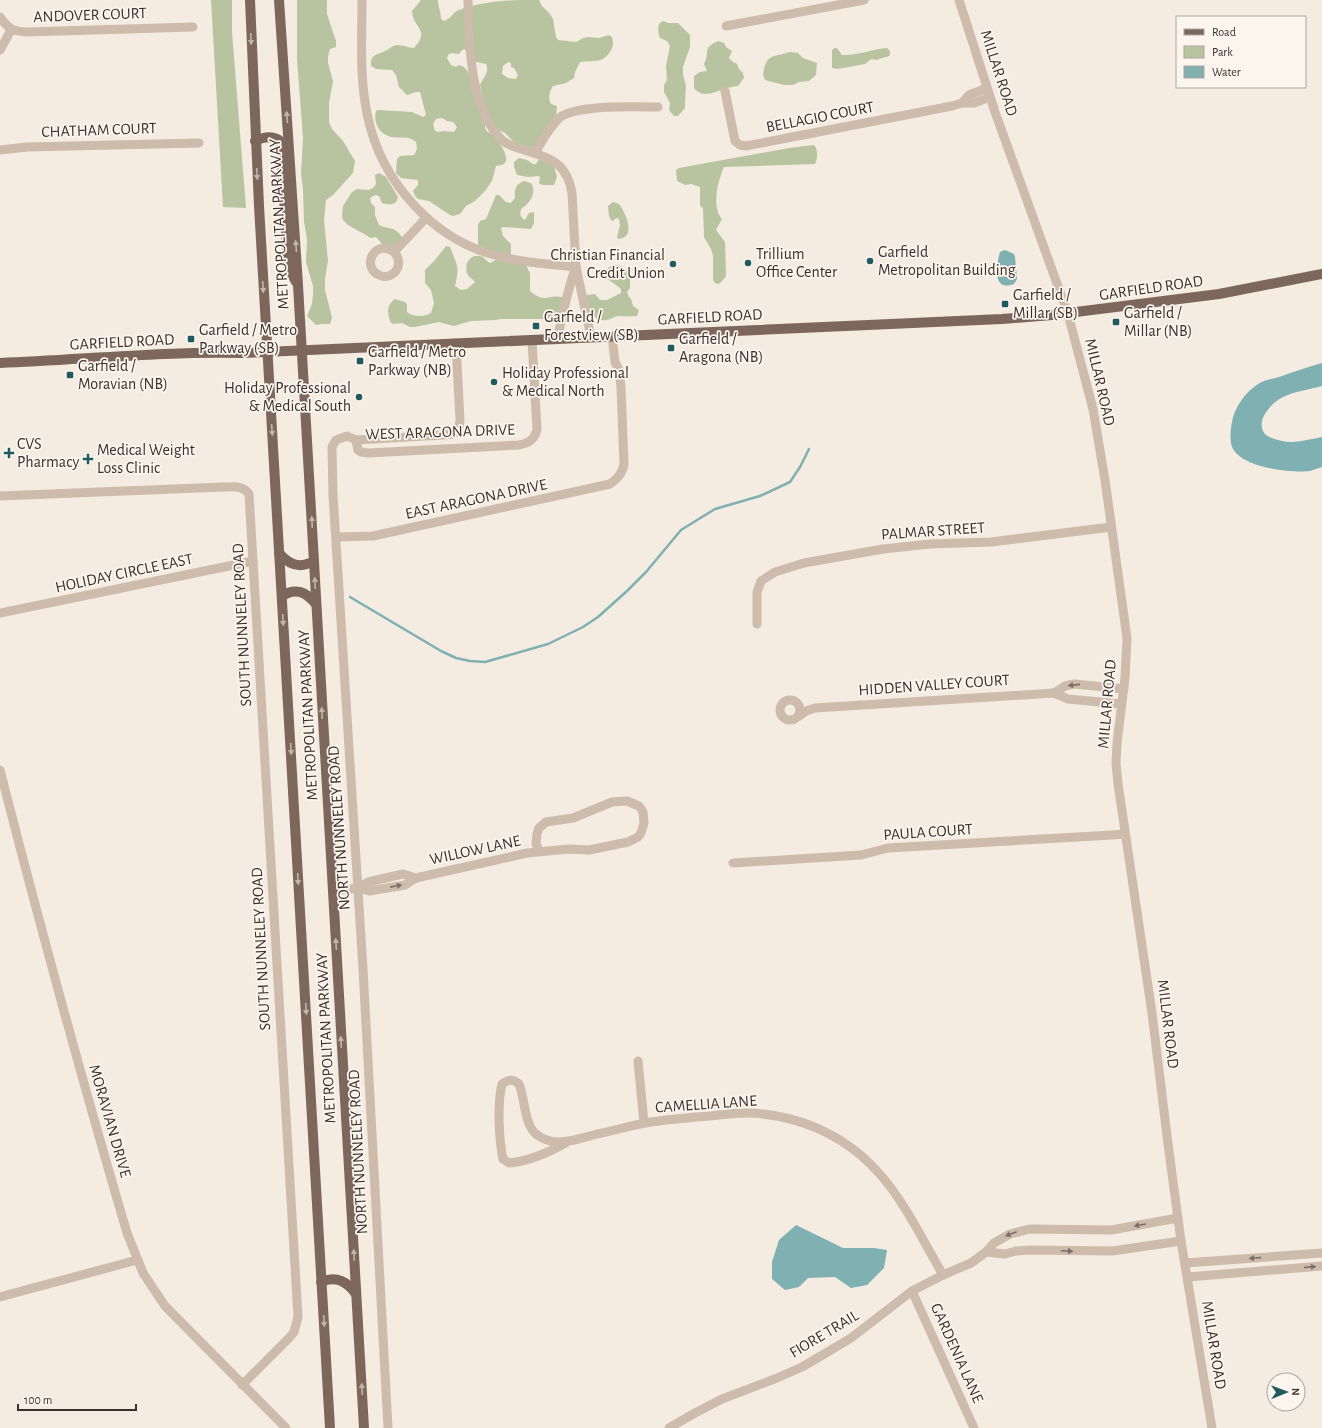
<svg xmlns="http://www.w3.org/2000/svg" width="1322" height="1428" font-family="'Alegreya Sans',sans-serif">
<rect width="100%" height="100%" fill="#f4ebe1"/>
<g fill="#b8c4a0" fill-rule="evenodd">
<path d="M211 0H232V32L246 208 223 207Z"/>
<path d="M297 0H327V14L336 41V47L330 49 328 56V63L333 81 329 103V122L332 129 343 141 355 161 353 173 333 195 326 200 324 220 328 261 325 278V290L332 318 330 324H322L316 325 307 316 312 304 313 294V286L306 262 307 240 304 221 303 189 301 174 303 138 297 59Z"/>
<path d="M421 0H438C438 7 441 12 441 19L444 21C451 19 453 12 459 10 486 0 510 0 539 0L542 6 550 14 553 19 556 37 558 40 576 42 583 38 588 37 599 38 609 35 612 37C614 43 613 47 610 52 602 64 593 60 580 62L575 72 574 78 566 83 553 86C549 92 548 98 551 104L557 106 556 118 533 148 515 143 505 133 485 123C485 126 485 130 488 132 489 133 492 133 493 135 498 139 510 157 505 163 503 165 499 165 496 166L492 181 485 191 475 201 466 206 460 214 453 216 450 215 429 201 418 199 415 196 413 191 418 185V180L401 178 396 173 397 159 400 156 414 155 417 149 416 142C406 135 402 139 391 137 379 134 373 122 376 111L378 110 412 112 423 117 426 115 420 92H416L407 95 399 87 396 75 392 70 376 69 371 66C370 53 379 55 387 50 391 48 393 45 398 45 404 45 408 48 414 48 431 29 413 29 412 11ZM465 49 471 61 486 64C490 73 483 77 480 85L482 93 473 92C469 83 472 68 459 65L456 67 451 65 447 58 448 55 451 53 459 54 462 50ZM508 62 511 63V67L514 68 518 75 516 79 508 78 502 74 503 66ZM442 118 447 121 453 122 457 127 454 132 444 131 439 132 435 131 433 124 436 119Z"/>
<path d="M663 21 668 23H678L690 35V47L683 67V75L686 86 685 103V108L678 116H674L669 110 670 103 664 92V85L667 80 666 66 670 46 667 41 660 38C658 31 656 24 663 21Z"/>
<path d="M718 41 724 43 726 47 732 51 729 58 733 62 737 64 739 69 743 73 744 78 738 86C733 87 729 87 725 89 714 92 703 99 694 88V76L700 72 707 71 704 64C711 51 701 49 718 41Z"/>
<path d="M835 48H837L842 55C857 56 872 49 887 48L890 51V55C887 58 881 57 877 60L871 59 865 64 849 67 837 69 832 68V50Z"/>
<path d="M790 52 798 53 803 58 817 63 816 75 809 81 799 82 793 85H784L765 80 763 74C767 53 771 58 790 52Z"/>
<path d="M814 145C818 149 818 158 815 164L724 167C718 180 711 207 722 219L716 230 725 242 726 276 723 280 719 284 715 283 713 280V256L711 249 704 237 703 208 700 206V187L691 184 685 185 677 181 676 170 679 168 789 148Z"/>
<path d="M519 158 527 160 533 164H536L539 159 554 166 557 177 554 185H542L539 183 540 177 538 176 528 177 517 175 514 167V162Z"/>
<path d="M379 173 386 177 398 197C397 206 388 205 382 203L379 196 375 195 370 198 371 203 375 207V215L379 225C388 230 394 225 402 237V241L392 247 382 244 376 237 371 238 348 225 343 220 342 216 343 206 352 192 357 189 369 190 373 188 376 184 375 175Z"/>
<path d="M524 181 531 183C537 193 530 203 522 208 519 212 520 218 525 220L529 213 534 212V223L531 229 503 227 501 228 503 236 511 244V254L513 257 526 263 528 270 530 273V291C545 304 548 294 562 297L564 302 563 315 545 319H500L496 320 471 321 454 326 439 322 415 327H410L402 323 393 324 391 323C387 314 386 305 395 299L405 302 407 305V312C413 317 424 317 431 313L434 303 431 290 425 283V270L435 260 446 246 450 247C457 266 460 265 455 286L461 290 467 289 475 282C472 278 468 277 467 273 464 264 470 254 480 256 485 257 486 261 490 263L496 260V258L478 245V225L480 221 486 219 496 195H499L506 202 511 203 515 198C514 189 516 184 524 181Z"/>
<path d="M613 202 619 204C626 213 637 238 618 239L617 237 620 225 619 219 616 218 613 221 611 220 609 216 608 206Z"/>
<path d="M613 264 621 266 627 270 630 279V288L627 292 629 297 631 299 633 306 639 310 637 316C631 317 624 316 618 316 613 317 610 320 606 320 591 322 589 306 586 295L595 294 600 300H607L621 293V290L620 288C610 279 596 277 613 264Z"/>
</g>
<g fill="#7fb0b2">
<path d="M1005 250 1014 254 1015 257 1017 279 1014 284C992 292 996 266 1000 252Z"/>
<path d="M1322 363V386C1311 389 1293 392 1283 397 1272 402 1254 421 1265 434 1269 438 1277 440 1282 441 1295 444 1310 439 1322 437V467C1318 468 1314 470 1310 471 1291 473 1241 468 1232 447 1229 438 1231 426 1233 417 1238 403 1246 392 1258 384 1264 380 1272 379 1279 377 1293 372 1307 367 1322 363Z"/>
<path d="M796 1225 843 1248H874L887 1250 884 1268 867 1285 851 1288 835 1277 808 1278 799 1287 785 1290 772 1279V1262L779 1240Z"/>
</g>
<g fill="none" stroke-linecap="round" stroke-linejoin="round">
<path stroke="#7fb0b2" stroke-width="2.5" d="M350 597 441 651 456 658 470 661 485 662 548 644 583 627 598 617 627 591 646 572 681 530 715 509 760 496 790 482 800 467 809 449"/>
<g stroke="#cdbbac" stroke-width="9">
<path d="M362 0C362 39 359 79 368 118 382 182 433 240 498 256 523 263 550 264 576 267"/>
<path d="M468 0C469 42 469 108 502 140 508 145 516 148 524 150 551 158 567 163 572 193L576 267 591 337"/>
<path d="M959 0 995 112 1068 314 1093 409 1105 480 1127 638 1125 678 1117 743 1116 764 1118 784 1152 1013 1168 1144 1181 1241 1212 1428"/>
<path d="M0 17C8 28 11 31 26 32L193 27"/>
<path d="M726 26 864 0"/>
<path d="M0 50 11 30"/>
<path d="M725 91 735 141 740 145 746 146 952 106 962 103H974L990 97"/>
<path d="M962 103 969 95 987 88"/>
<path d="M0 150 27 147 199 143"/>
<path d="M535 153C542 141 549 128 559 118 577 104 635 107 658 107"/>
<path d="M394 252C401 259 400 270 391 275 387 277 383 277 379 275 360 266 376 238 394 252L426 218"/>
<path d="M557 339C563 315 567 290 576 267"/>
<path d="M356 440 358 450 361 452 368 453 519 445C529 443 534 440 537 430L532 340"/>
<path d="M0 496 223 487C234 487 243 485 249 494L298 1317 294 1332 290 1337 242 1385"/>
<path d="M337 537 373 536 610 484C618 478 622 474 624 464L621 387 619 370 615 362 612 336"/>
<path d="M0 613 253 561"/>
<path d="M757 624V592L761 581 775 572 804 563 883 549 930 544 991 542 1111 527"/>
<path d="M1054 693 1065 686 1074 684 1124 689"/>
<circle cx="790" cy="710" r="10"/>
<path d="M799 716 806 711 815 708 1054 693 1068 699 1121 704"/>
<path d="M0 770C40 926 82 1080 127 1233L143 1273 165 1306 286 1428"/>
<path d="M733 863 861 855 888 848 1112 835 1125 834"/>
<path d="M416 878 527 853 569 849 589 850 628 842 638 837 641 833 644 823 643 812 639 806 627 801 612 802 573 818 546 822 539 828 537 834 536 844 540 852"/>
<path d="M333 891 358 888 369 891 405 885 416 878 403 874 368 882 358 888"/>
<path d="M638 1061 644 1123"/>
<path d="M567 1142C550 1152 530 1161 509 1163L503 1159C499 1140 497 1104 502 1084 508 1080 512 1078 519 1084 525 1098 524 1124 536 1134 554 1149 578 1139 597 1134 613 1131 629 1126 645 1123 661 1120 679 1119 696 1117 713 1116 730 1113 747 1113 796 1114 843 1134 876 1170 903 1198 923 1241 943 1275"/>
<path d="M986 1252 1005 1254 1016 1251 1031 1250 1112 1251 1181 1241"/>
<path d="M1185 1263 1322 1253"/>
<path d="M1188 1277 1322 1266"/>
<path d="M912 1291 974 1428"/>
<path d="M0 1297 137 1260"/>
<path d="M388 1428 363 969 333 495 332 447 336 440 347 436 356 440 443 435 453 434 458 431 460 421 456 343"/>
<path d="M669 1428 695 1413 722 1399 777 1378 802 1367 826 1353 851 1338 912 1291 943 1275 971 1263 986 1252 994 1243 1010 1234 1030 1229 1111 1230 1178 1218"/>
</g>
<g stroke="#7d675c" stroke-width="10">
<path d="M250 0 259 206 330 1428"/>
<path d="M279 0 298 285 364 1428"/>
<path d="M255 141C263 137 271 135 279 140L281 146 288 266 296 282"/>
<path d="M0 363C81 360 162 351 243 353L1002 319 1052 315 1219 294 1322 274"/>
<path d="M279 553C289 565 300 569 314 561"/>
<path d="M282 596C296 587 306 592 316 604"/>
<path d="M321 1282C337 1275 347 1282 356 1294"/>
</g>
</g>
<defs><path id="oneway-solid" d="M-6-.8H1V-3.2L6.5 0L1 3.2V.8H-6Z"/></defs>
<g fill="#c2b5ac">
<use href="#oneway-solid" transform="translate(251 39) rotate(88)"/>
<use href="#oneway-solid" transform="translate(287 117) rotate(-94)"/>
<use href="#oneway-solid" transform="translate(257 174) rotate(87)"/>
<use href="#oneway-solid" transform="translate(296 246) rotate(-94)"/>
<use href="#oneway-solid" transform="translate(263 287) rotate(87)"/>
<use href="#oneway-solid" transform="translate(272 430) rotate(86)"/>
<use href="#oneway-solid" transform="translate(312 522) rotate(-93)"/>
<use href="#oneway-solid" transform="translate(315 583) rotate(-93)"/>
<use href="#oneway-solid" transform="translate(283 620) rotate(87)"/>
<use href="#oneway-solid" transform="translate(322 713) rotate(-93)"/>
<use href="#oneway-solid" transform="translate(291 749) rotate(87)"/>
<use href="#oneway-solid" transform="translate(298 879) rotate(87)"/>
<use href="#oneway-solid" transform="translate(336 944) rotate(-93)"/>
<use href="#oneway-solid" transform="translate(306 1009) rotate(87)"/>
<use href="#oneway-solid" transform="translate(341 1042) rotate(-93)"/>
<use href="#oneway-solid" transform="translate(354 1255) rotate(-93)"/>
<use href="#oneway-solid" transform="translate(324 1321) rotate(87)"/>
<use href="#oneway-solid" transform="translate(362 1389) rotate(-93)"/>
</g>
<g fill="#7d6f65">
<use href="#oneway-solid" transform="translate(1074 685) rotate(174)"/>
<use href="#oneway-solid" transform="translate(396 886) rotate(-11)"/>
<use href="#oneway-solid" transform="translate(1140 1225) rotate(170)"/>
<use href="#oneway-solid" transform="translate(1011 1234) rotate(159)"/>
<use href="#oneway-solid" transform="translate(1067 1251) rotate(2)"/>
<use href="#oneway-solid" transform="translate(1255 1258) rotate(176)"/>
<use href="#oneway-solid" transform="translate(1310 1267) rotate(-5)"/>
</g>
<g fill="#1f5a5e" stroke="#fbf5ee" stroke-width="1.5">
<circle cx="870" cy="261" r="4"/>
<circle cx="748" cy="263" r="4"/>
<circle cx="673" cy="264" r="4"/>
<rect x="1001" y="300" width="8" height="8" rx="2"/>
<rect x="1112" y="318" width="8" height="8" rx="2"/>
<rect x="532" y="322" width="8" height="8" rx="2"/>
<rect x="187" y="335" width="8" height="8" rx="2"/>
<rect x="667" y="344" width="8" height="8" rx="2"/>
<rect x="356" y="357" width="8" height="8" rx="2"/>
<rect x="66" y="371" width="8" height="8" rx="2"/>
<circle cx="494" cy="382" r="4"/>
<circle cx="359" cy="397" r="4"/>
<path d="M7 447h4v4h4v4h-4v4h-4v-4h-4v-4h4z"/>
<path d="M86 453h4v4h4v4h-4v4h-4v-4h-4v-4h4z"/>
</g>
<g text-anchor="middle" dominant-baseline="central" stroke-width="3.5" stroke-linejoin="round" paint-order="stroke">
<g font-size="16" fill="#3b302b" stroke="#fbf5ee">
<text transform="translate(90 15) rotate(-2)">ANDOVER COURT</text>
<text transform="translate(999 73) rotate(72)">MILLAR ROAD</text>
<text transform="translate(820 117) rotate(-11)">BELLAGIO COURT</text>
<text transform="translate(99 130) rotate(-2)">CHATHAM COURT</text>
<text transform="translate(279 224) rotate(-93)">METROPOLITAN PARKWAY</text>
<text transform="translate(1151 288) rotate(-8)">GARFIELD ROAD</text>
<text transform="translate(710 317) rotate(-3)">GARFIELD ROAD</text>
<text transform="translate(122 342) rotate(-3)">GARFIELD ROAD</text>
<text transform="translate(1100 382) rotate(77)">MILLAR ROAD</text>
<text transform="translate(440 432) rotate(-2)">WEST ARAGONA DRIVE</text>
<text transform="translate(476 499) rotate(-12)">EAST ARAGONA DRIVE</text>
<text transform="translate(933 531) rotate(-4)">PALMAR STREET</text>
<text transform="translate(124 573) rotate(-12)">HOLIDAY CIRCLE EAST</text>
<text transform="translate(242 625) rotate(-93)">SOUTH NUNNELEY ROAD</text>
<text transform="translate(934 685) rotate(-4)">HIDDEN VALLEY COURT</text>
<text transform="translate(1107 704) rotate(-85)">MILLAR ROAD</text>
<text transform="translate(308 715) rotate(-93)">METROPOLITAN PARKWAY</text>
<text transform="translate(339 828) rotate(-94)">NORTH NUNNELEY ROAD</text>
<text transform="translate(928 832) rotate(-4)">PAULA COURT</text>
<text transform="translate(475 850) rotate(-12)">WILLOW LANE</text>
<text transform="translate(261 949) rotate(-93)">SOUTH NUNNELEY ROAD</text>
<text transform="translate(1168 1024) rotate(83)">MILLAR ROAD</text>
<text transform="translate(326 1038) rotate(-93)">METROPOLITAN PARKWAY</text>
<text transform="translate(706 1104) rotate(-4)">CAMELLIA LANE</text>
<text transform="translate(110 1121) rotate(74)">MORAVIAN DRIVE</text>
<text transform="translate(358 1152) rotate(-93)">NORTH NUNNELEY ROAD</text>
<text transform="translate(824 1334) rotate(-31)">FIORE TRAIL</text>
<text transform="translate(1214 1345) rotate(81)">MILLAR ROAD</text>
<text transform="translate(957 1353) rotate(66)">GARDENIA LANE</text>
</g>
<g font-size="16" fill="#3b302b" stroke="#fbf5ee" text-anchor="start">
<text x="878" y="252">Garfield<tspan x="878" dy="18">Metropolitan Building</tspan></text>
<text x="756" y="254">Trillium<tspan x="756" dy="18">Office Center</tspan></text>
<text x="665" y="255" text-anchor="end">Christian Financial<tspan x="665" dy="18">Credit Union</tspan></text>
<text x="1013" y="295">Garfield /<tspan x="1013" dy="18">Millar (SB)</tspan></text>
<text x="1124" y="313">Garfield /<tspan x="1124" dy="18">Millar (NB)</tspan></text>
<text x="544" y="317">Garfield /<tspan x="544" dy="18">Forestview (SB)</tspan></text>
<text x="199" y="330">Garfield / Metro<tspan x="199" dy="18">Parkway (SB)</tspan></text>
<text x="679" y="339">Garfield /<tspan x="679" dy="18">Aragona (NB)</tspan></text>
<text x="368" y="352">Garfield / Metro<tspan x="368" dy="18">Parkway (NB)</tspan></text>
<text x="78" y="366">Garfield /<tspan x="78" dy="18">Moravian (NB)</tspan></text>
<text x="502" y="373">Holiday Professional<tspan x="502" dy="18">&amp; Medical North</tspan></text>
<text x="351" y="388" text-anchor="end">Holiday Professional<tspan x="351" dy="18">&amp; Medical South</tspan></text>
<text x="17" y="444">CVS<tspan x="17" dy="18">Pharmacy</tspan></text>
<text x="97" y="450">Medical Weight<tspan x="97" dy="18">Loss Clinic</tspan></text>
</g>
</g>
<rect x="1176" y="16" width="130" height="72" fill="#fbf5ee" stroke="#aea6a0"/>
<rect x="1184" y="29" width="20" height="6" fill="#7d675c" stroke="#aea6a0"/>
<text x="1212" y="36" font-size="12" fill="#3b302b">Road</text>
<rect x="1184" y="46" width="20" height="12" fill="#b8c4a0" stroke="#aea6a0"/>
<text x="1212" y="56" font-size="12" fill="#3b302b">Park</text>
<rect x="1184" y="66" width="20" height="12" fill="#7fb0b2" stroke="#aea6a0"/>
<text x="1212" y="76" font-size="12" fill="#3b302b">Water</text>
<g transform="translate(1286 1392) rotate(89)"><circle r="19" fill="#fbf5ee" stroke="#aea6a0"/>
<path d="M0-3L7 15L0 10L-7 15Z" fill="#1f5a5e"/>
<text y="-6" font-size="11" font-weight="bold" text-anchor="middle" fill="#3b302b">N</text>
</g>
<path d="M18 1404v6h118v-6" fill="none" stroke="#3b302b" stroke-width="2"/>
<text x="24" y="1404" font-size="12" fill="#3b302b" stroke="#fbf5ee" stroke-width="3" paint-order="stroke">100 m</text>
</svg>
